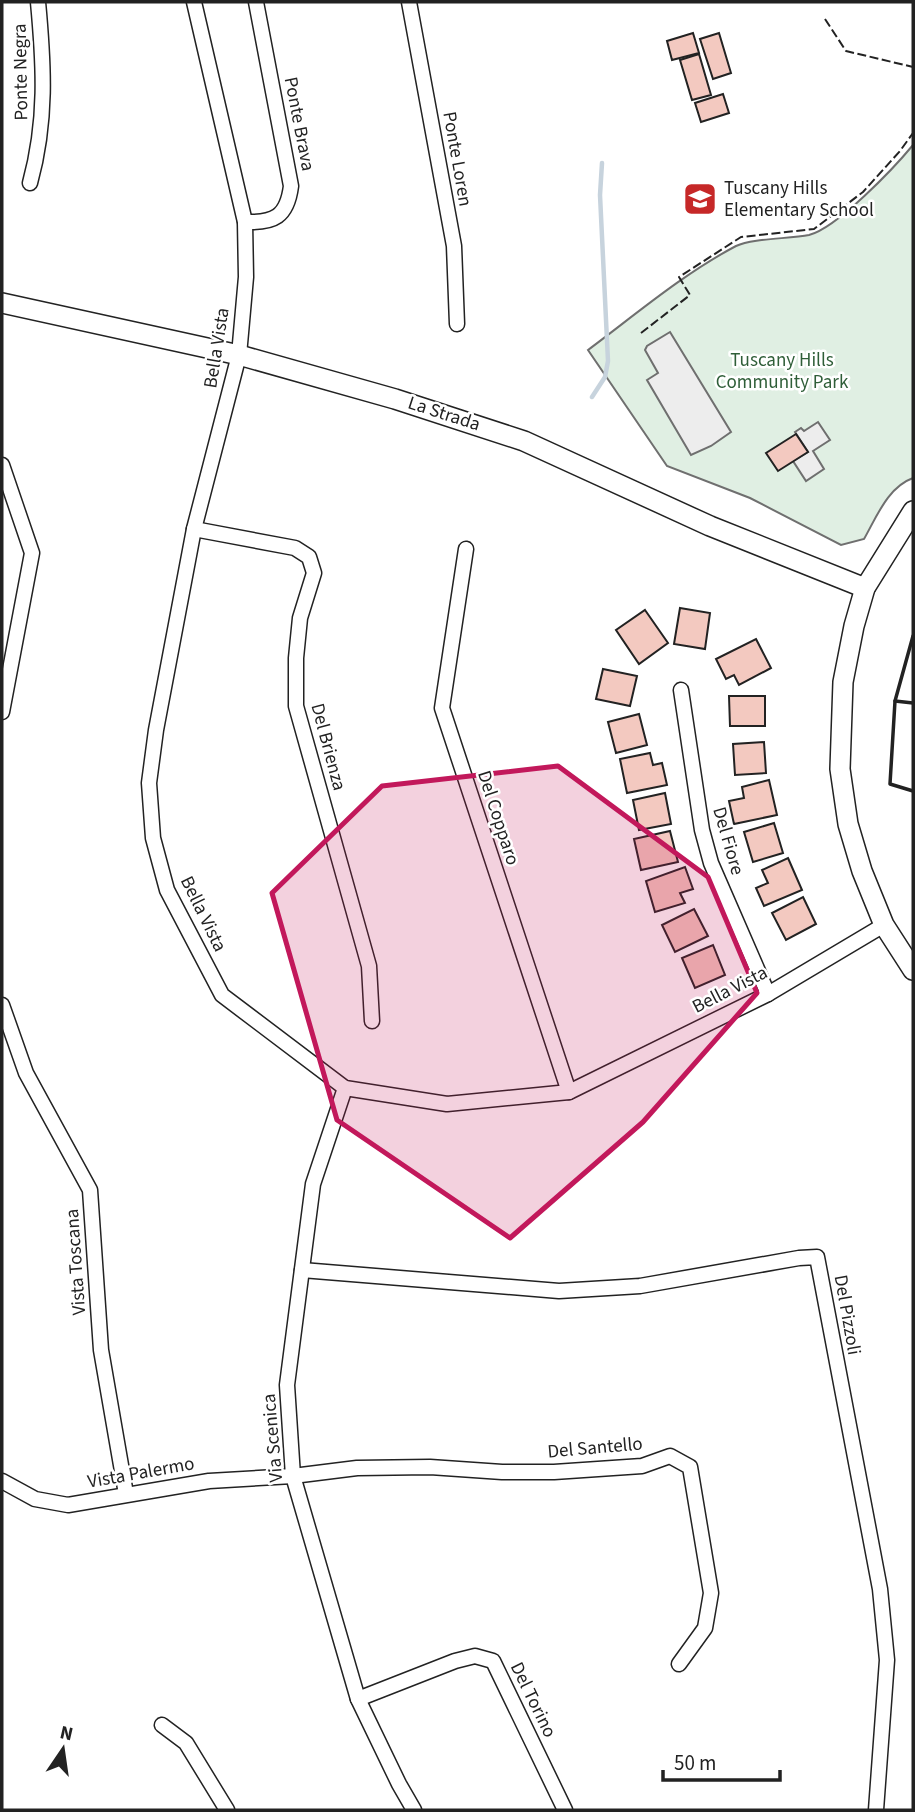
<svg xmlns="http://www.w3.org/2000/svg" width="915" height="1812" font-family="'Source Sans 3',sans-serif">
<rect width="100%" height="100%" fill="#fff"/>
<path fill="#e0efe3" stroke="#6f6f6f" stroke-width="2" d="M913 145V478C888 487 877 516 864 539L841 545 750 498 667 466 588 350C635 315 683 274 736 246 753 238 789 239 809 235 837 228 894 168 913 145Z"/>
<g fill="#ededed" stroke="#6f6f6f" stroke-width="2">
<path d="M670 332 731 432 711 446 691 455 647 380 658 373 645 350 647 346Z"/>
<path d="M818 422 830 440 813 451 824 469 806 481 793 461 808 452 795 432 801 428 804 431Z"/>
</g>
<g fill="none" stroke-linecap="round" stroke-linejoin="round">
<path stroke="#c7d3dd" stroke-width="4.5" d="M592 397 605 377 608 361 600 195 602 163"/>
</g>
<g fill="#f3c9c0" stroke="#222" stroke-width="2">
<path d="M693 33 699 53 672 60 667 41Z"/>
<path d="M719 33 731 73 713 79 700 39Z"/>
<path d="M699 54 711 95 692 100 680 60Z"/>
<path d="M723 94 729 113 701 122 695 103Z"/>
<path d="M796 434 808 452 778 471 766 453Z"/>
<path d="M680 608 710 613 705 649 674 644Z"/>
<path d="M645 610 668 643 639 664 616 630Z"/>
<path d="M756 639 771 668 739 685 734 675 726 679 716 659Z"/>
<path d="M603 669 637 676 630 706 596 699Z"/>
<path d="M729 696H765V726H730Z"/>
<path d="M639 714 647 745 616 753 608 722Z"/>
<path d="M764 742 766 773 735 775 733 744Z"/>
<path d="M650 753 653 765 662 763 667 785 627 793 620 759Z"/>
<path d="M769 780 777 815 734 824 729 801 744 798 742 787Z"/>
<path d="M665 793 671 824 639 830 633 800Z"/>
<path d="M774 823 783 853 753 862 744 832Z"/>
<path d="M670 831 678 862 641 870 634 839Z"/>
<path d="M788 858 802 890 764 906 756 888 768 883 762 870Z"/>
<path d="M685 867 693 889 680 893 685 903 655 912 646 881Z"/>
<path d="M803 897 816 924 786 940 772 913Z"/>
<path d="M694 909 708 936 675 952 662 925Z"/>
<path d="M713 945 725 975 695 988 682 958Z"/>
</g>
<g fill="none" stroke-linecap="round" stroke-linejoin="round">
<defs>
<g id="street">
<path d="M194 2 245 222 246 277 239 355 194 529 156 730 149 783 153 838 167 890 222 995 345 1088 447 1104 569 1092 768 994 884 925"/>
<path d="M409 2 454 246 457 324"/>
<path d="M30 183C47 121 44 66 38 2"/>
<path d="M245 222C274 223 287 217 291 186L256 2"/>
<path d="M2 465 32 553 2 712"/>
<path d="M194 529 295 548 309 557 314 573 300 618 296 658V706L369 966 372 1021"/>
<path d="M466 549 442 708 569 1092"/>
<path d="M681 690 702 830 711 863 768 994"/>
<path d="M2 1005 26 1073 90 1190 101 1350 126 1494"/>
<path d="M345 1088 313 1184 287 1385 293 1476 358 1699 399 1784 414 1810"/>
<path d="M302 1270 559 1291 640 1286 799 1258 817 1257 880 1589 887 1660 876 1810"/>
<path d="M2 1481 35 1499 68 1505 209 1481 293 1476 357 1468 430 1467 502 1472H554L642 1466 670 1456 690 1467 711 1593 705 1628 679 1664"/>
<path d="M358 1699 455 1661 475 1656 493 1661 565 1810"/>
<path d="M162 1725 186 1743 227 1810"/>
</g>
<g id="secondary">
<path d="M2 303 239 355 395 399 524 441 710 526 865 588"/>
<path d="M913 511 865 588 854 626 843 682 840 769 848 824 862 871 884 925 913 970"/>
</g>
</defs>
<use href="#street" stroke="#222" stroke-width="17"/>
<use href="#secondary" stroke="#222" stroke-width="22"/>
<use href="#street" stroke="#fff" stroke-width="14"/>
<use href="#secondary" stroke="#fff" stroke-width="19"/>
<g stroke="#222" stroke-width="2" stroke-dasharray="9 3.5" stroke-linecap="butt">
<path d="M825 19 846 51 913 67"/>
<path d="M641 333 690 295 679 277 741 237 814 229 863 192 900 151 913 133"/>
</g>
<g stroke="#222" stroke-width="3.5">
<path d="M913 636 895 701 890 784 913 791"/>
<path d="M895 701 913 703"/>
</g>
</g>
<path fill="#c2185b" fill-opacity="0.2" stroke="#c2185b" stroke-width="5" stroke-linejoin="round" d="M558 766 708 877 757 993 643 1122 510 1238 337 1120 272 893 382 786Z"/>
<defs>
<symbol id="school-square" viewBox="-11 -11 22 22"><rect x="-9" y="-9" width="18" height="18" rx="4" fill="#c62828" stroke="#fff"/><path d="M0-5L7-2L0 1L-7-2ZM-4 1L0 2.5L4 1V4Q0 6-4 4Z" fill="#fff"/></symbol>
</defs>
<g fill-rule="evenodd">
<use href="#school-square" x="681" y="180" width="38" height="38"/>
</g>
<g text-anchor="middle" dominant-baseline="central" stroke-width="5" stroke-linejoin="round" paint-order="stroke">
<g font-size="19" fill="#222" stroke="#fff">
<text transform="translate(21 72) rotate(-91)">Ponte Negra</text>
<text transform="translate(299 124) rotate(79)">Ponte Brava</text>
<text transform="translate(457 159) rotate(80)">Ponte Loren</text>
<text transform="translate(217 348) rotate(-81)">Bella Vista</text>
<text transform="translate(444 414) rotate(18)">La Strada</text>
<text transform="translate(328 747) rotate(75)">Del Brienza</text>
<text transform="translate(498 818) rotate(72)">Del Copparo</text>
<text transform="translate(728 841) rotate(74)">Del Fiore</text>
<text transform="translate(203 914) rotate(64)">Bella Vista</text>
<text transform="translate(730 990) rotate(-27)">Bella Vista</text>
<text transform="translate(76 1262) rotate(-94)">Vista Toscana</text>
<text transform="translate(847 1315) rotate(80)">Del Pizzoli</text>
<text transform="translate(273 1438) rotate(-95)">Via Scenica</text>
<text transform="translate(595 1448) rotate(-5)">Del Santello</text>
<text transform="translate(141 1473) rotate(-10)">Vista Palermo</text>
<text transform="translate(533 1700) rotate(64)">Del Torino</text>
</g>
<g font-size="19" fill="#222" stroke="#fff" text-anchor="start">
<text x="724" y="188">Tuscany Hills<tspan x="724" dy="22">Elementary School</tspan></text>
</g>
<g font-size="19" fill="#2f5e38" stroke="#fff">
<text x="782" y="360">Tuscany Hills<tspan x="782" dy="22">Community Park</tspan></text>
</g>
</g>
<rect width="915" height="1812" fill="none" stroke="#222222" stroke-width="7"/>
<g transform="translate(63 1749) rotate(13)" stroke="#ffffff" stroke-width="5" paint-order="stroke">
<path d="M0-5L12 26L0 18L-12 26Z" fill="#222222"/>
<text y="-10" font-size="19" font-weight="bold" text-anchor="middle" fill="#222222">N</text>
</g>
<path d="M663 1770v10h117v-10" fill="none" stroke="#222222" stroke-width="3.5"/>
<text x="674" y="1770" font-size="21" fill="#222222" stroke="#ffffff" stroke-width="5" paint-order="stroke">50 m</text>
</svg>
